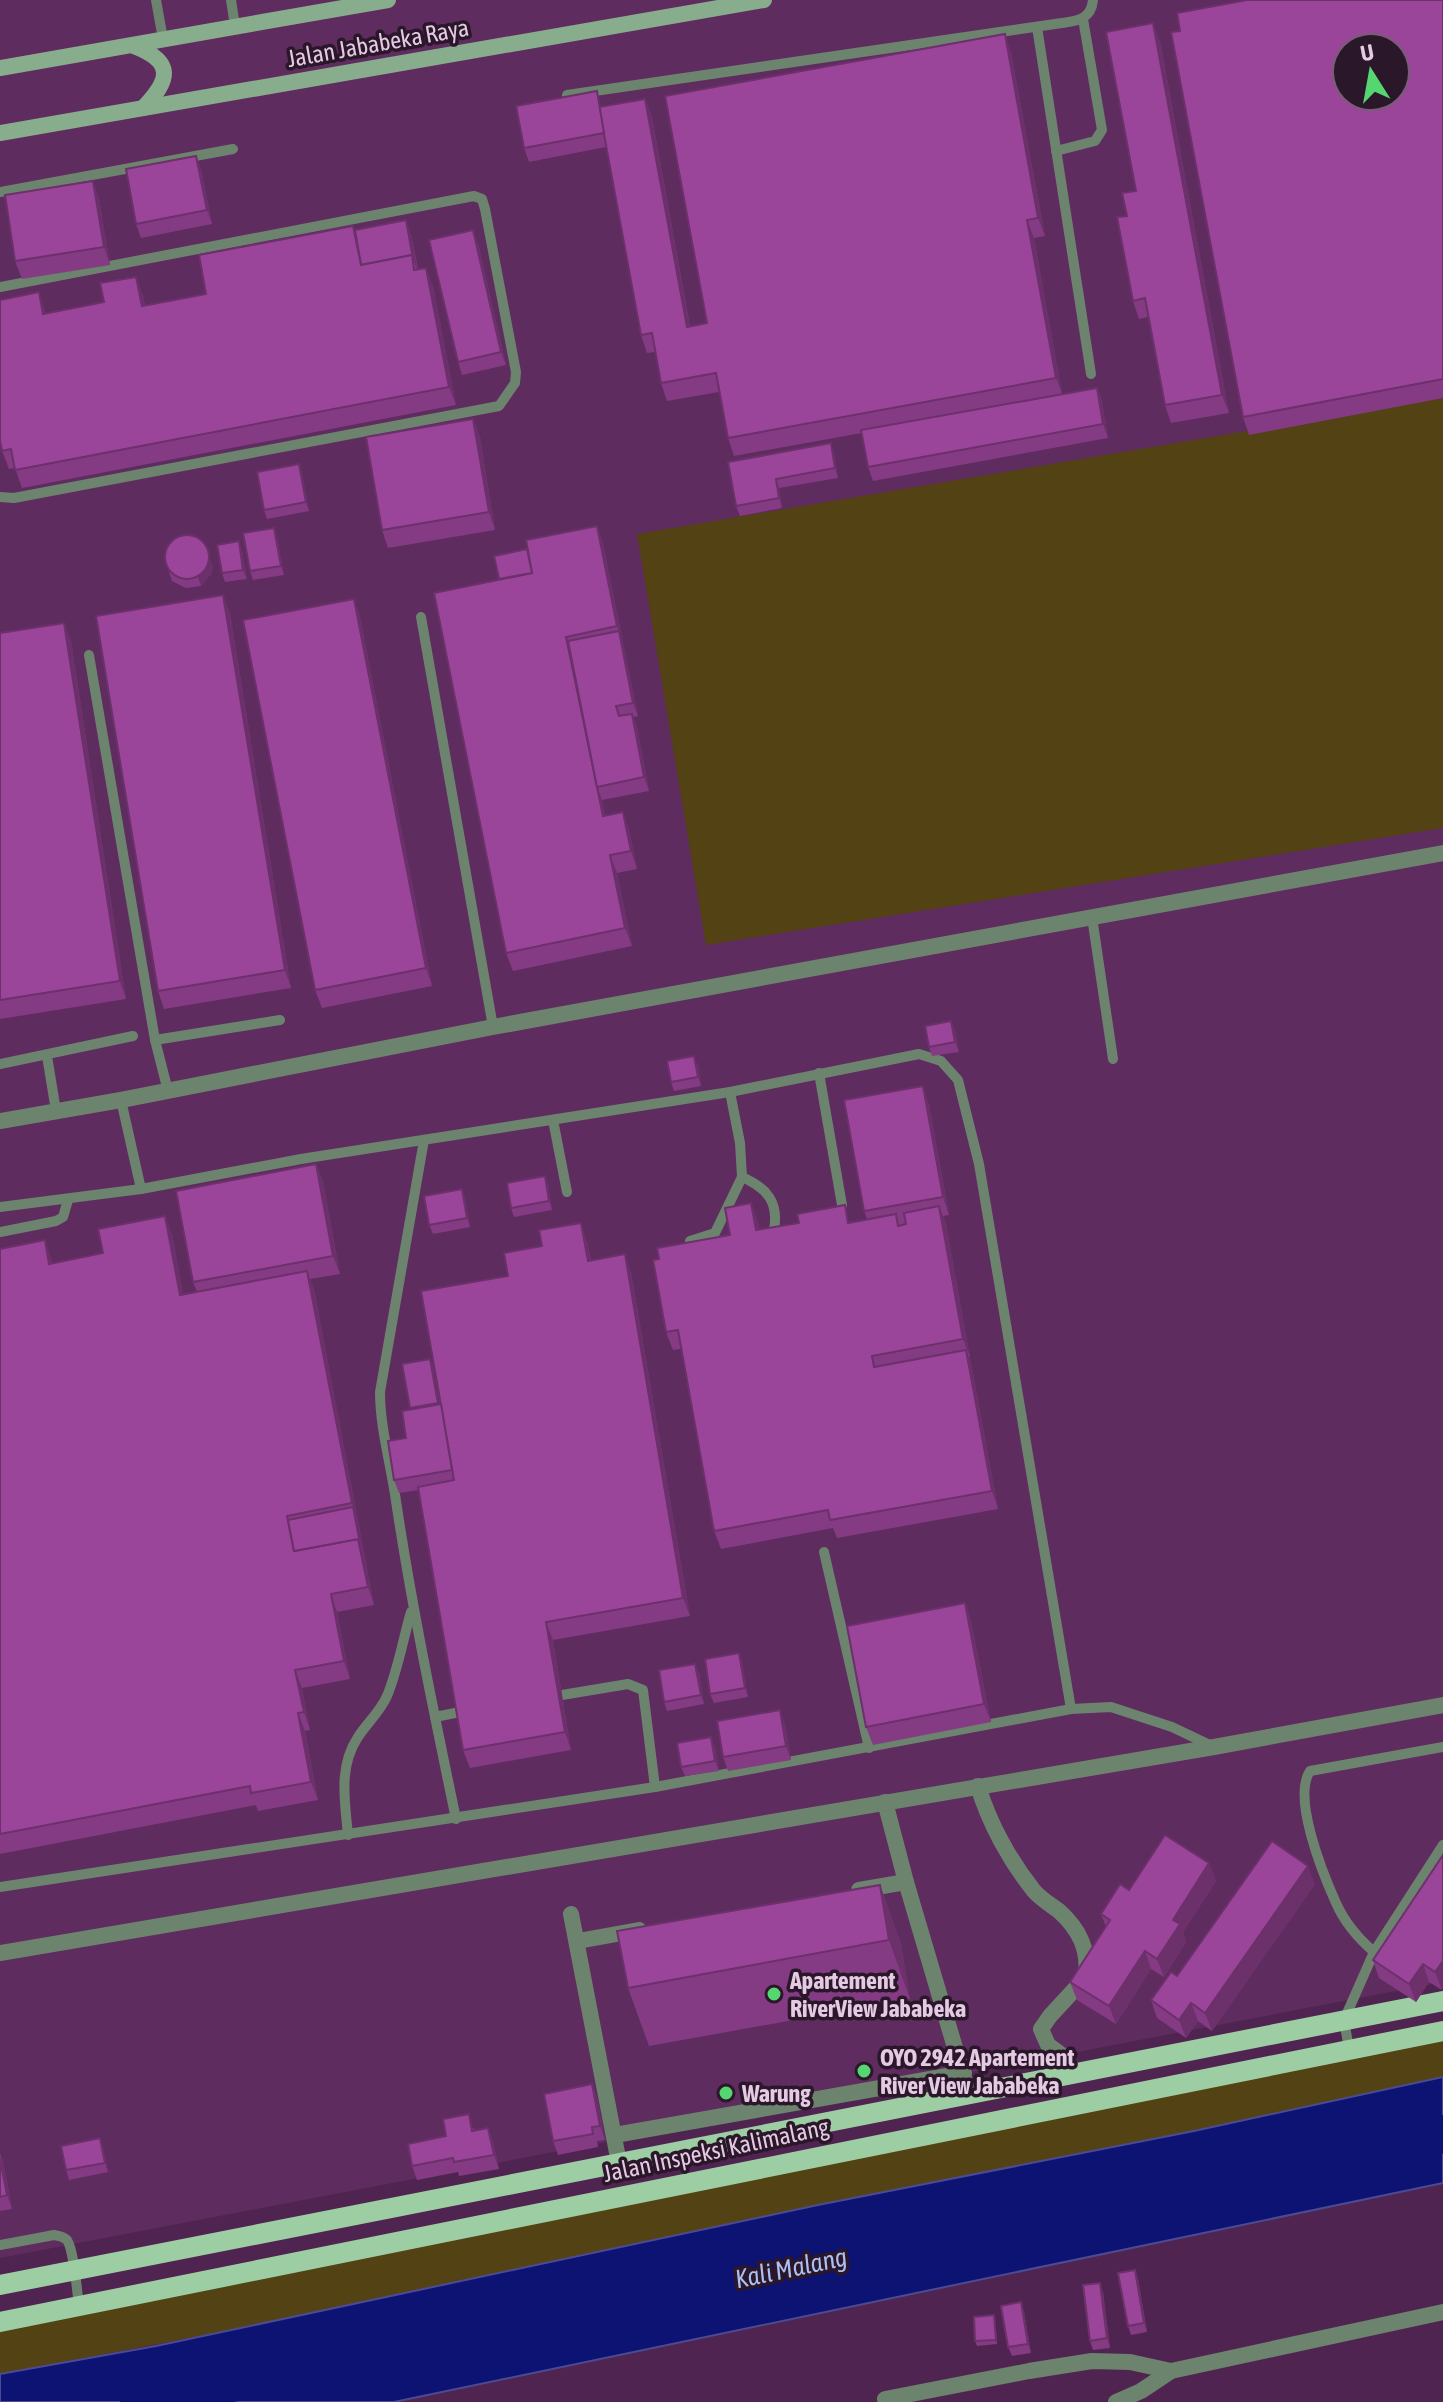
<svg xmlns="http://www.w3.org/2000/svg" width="1443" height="2402" font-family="'Asap Condensed',sans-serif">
<rect width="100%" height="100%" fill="#502450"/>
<path fill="#5e2c5e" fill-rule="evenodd" d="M0 0H1443V1982L0 2258ZM1347 48H1395V96H1347Z"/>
<g fill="#534214">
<path d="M1443 398V828L706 945 637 534Z"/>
<path d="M1443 2031V2077L1182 2134 204 2335 0 2374V2322Z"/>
</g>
<path fill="#0c1372" stroke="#4d4a94" stroke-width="2" d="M1443 2077V2183L394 2402H0V2374L156 2346 818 2205 1194 2131Z"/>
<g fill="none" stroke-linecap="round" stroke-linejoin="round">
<g stroke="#0c1372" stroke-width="38">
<path d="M1203 2184 1443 2134"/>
<path d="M139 2402 563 2315"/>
</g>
<g stroke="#6c836e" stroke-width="10">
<path d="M156 0 163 39"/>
<path d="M231 0 235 26"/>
<path d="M1037 27 1091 374"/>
<path d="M567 95 1055 24C1073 21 1091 22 1093 0"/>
<path d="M1056 151 1095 141 1102 130 1083 19"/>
<path d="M0 192 233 149"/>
<path d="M0 287 474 196 482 199 485 209 516 372 515 383 499 406 14 498 0 497"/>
<path d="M421 617 493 1027"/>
<path d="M89 655 155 1040 168 1091"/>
<path d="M1092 917 1113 1059"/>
<path d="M155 1040 280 1020"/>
<path d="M47 1056 56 1111"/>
<path d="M0 1064 133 1036"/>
<path d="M819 1073 842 1205"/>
<path d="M121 1100 141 1189 301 1159 730 1092 919 1054 941 1061 958 1080 979 1164 1071 1709"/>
<path d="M553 1120 567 1192"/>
<path d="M424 1140 380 1392C380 1428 391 1465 396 1501 412 1608 434 1713 456 1819"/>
<path d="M742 1177C767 1188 779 1202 774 1230"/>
<path d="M0 1207 141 1189"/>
<path d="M0 1232 56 1221 63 1217 68 1200"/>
<path d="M690 1241 715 1233 742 1177 740 1143 730 1092"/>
<path d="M824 1552 869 1748"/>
<path d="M562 1695 628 1684 643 1690 655 1787"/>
<path d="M435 1717 460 1712"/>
<path d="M348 1835C345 1802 338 1767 358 1737 367 1723 380 1712 387 1696 398 1670 403 1639 411 1612"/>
<path d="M0 1887 655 1787 1071 1709 1111 1707 1172 1727 1212 1746"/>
<path d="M1374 1952C1359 1939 1344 1921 1336 1903 1323 1874 1292 1798 1310 1771L1443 1747"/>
<path d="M1349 2049 1344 2020 1374 1952 1443 1845"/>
<path d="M0 2245 54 2235C59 2236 63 2236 67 2240 74 2250 77 2292 79 2306"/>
</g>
<g stroke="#6c836e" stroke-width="16">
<path d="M0 1121 121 1100 493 1027 1443 853"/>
<path d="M978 1786C989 1823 1010 1861 1034 1891 1041 1899 1051 1905 1059 1911 1080 1930 1089 1950 1086 1977L1050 2016 1041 2029 1048 2045 1067 2059 1069 2076"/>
<path d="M885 1802 906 1882"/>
<path d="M859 1890 906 1882 969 2095"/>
<path d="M571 1914 619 2163"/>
<path d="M578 1941 639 1930"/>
<path d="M0 1953 1214 1747 1443 1705"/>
<path d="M615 2135 964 2073"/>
<path d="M885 2399 1029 2371 1092 2361 1130 2362 1171 2371"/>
<path d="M1116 2402 1141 2391 1171 2371 1443 2312"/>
</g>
<g stroke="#88ad8c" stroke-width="16">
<path d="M134 46C175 62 170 80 143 108"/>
<path d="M0 68 388 0"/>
<path d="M0 133 764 0"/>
</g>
<g stroke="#9dcda3" stroke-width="20">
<path d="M0 2285 1443 2001"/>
<path d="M0 2322 1443 2031"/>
</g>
</g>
<g fill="#843b84">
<path d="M1443 0V398L1249 435 1243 417 1180 31Z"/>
<path d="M1160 41 1229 413 1171 423 1165 405 1148 317 1139 319 1133 301 1127 216 1136 191Z"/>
<path d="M1011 52 1045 236 1034 238 1062 394 1097 388 1102 401 1108 438 873 481 868 467 862 433 734 456 728 438 719 392 667 401 661 383 655 352 647 353 641 335 606 147 529 162 524 148 602 106 645 99 652 117 690 326 707 323Z"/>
<path d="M201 169 212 224 141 238 136 224Z"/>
<path d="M93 181 99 199 110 265 22 279 15 261Z"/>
<path d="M355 230 411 234 418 269 433 286 456 405 22 488 15 468 9 469 2 451 46 313 143 295 145 306 206 294Z"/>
<path d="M478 243 506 365 462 375 458 362Z"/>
<path d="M473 419 480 437 495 530 388 548 382 530Z"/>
<path d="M831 443 834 453 838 478 779 488 782 508 740 516 736 506Z"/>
<path d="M299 464 302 473 309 511 267 519 264 510Z"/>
<path d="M597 526 603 544 638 716 633 717 637 727 649 791 602 800 605 815 623 812 629 830 637 869 617 873 632 946 513 971 506 953 499 579 527 549Z"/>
<path d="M277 537 284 575 253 580 250 571Z"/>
<path d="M242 551 247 579 225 582 222 573Z"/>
<path d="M164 557 213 566 211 574 201 586 186 588 172 581Z"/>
<path d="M354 599 360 617 432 986 322 1008 315 990Z"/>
<path d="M230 613 291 988 164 1009 158 991Z"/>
<path d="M64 623 71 641 126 999 0 1019V633Z"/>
<path d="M955 1030 959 1052 932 1056 929 1047Z"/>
<path d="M698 1065 701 1086 674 1091 671 1082Z"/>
<path d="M929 1104 949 1215 943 1216 946 1224 970 1357H969L972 1368 998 1509 837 1538 833 1528 721 1549 714 1531 681 1349 673 1350 666 1332 659 1259 730 1235 758 1221 759 1230 851 1222 867 1219 864 1211Z"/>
<path d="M316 1164 323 1182 340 1274 310 1279 314 1289 374 1605 337 1612 350 1679 302 1688 310 1730 305 1731 318 1800 258 1811 256 1805 0 1854V1249L45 1240 52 1263 103 1253 172 1234 183 1294 197 1292 193 1282Z"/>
<path d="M548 1185 552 1210 514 1217 511 1208Z"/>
<path d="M462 1189 465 1198 470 1227 433 1234 429 1225Z"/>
<path d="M587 1241 591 1260 631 1272 690 1616 553 1640 571 1750 470 1768 463 1750 419 1490 399 1493 394 1480 406 1438 410 1409 402 1364 430 1359 434 1368 440 1404Z"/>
<path d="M965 1603 971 1621 991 1722 873 1745 866 1727Z"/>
<path d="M742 1662 748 1697 714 1703 710 1694Z"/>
<path d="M695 1664 699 1673 704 1704 667 1711 664 1702Z"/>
<path d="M785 1724 791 1760 728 1771 723 1757Z"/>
<path d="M715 1747 719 1771 685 1776 681 1767Z"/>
<path d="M1443 1855 1442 1990 1429 1982 1416 2002 1379 1978 1373 1960Z"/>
<path d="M1209 1863 1216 1881 1183 1932 1186 1942 1164 1977 1151 1969 1116 2024 1077 2000 1070 1982 1106 1927 1101 1914 1129 1890Z"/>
<path d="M1315 1884 1212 2031 1198 2021 1186 2038 1157 2018 1151 2000 1177 1976Z"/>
<path d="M880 1885 901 1944 910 1999 649 2046 628 1988Z"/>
<path d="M592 2084 597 2098 605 2140 597 2141 598 2147 558 2155 553 2141Z"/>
<path d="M474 2128 475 2131 488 2128 493 2142 499 2169 459 2176 458 2172 417 2180 412 2166 446 2136Z"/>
<path d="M100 2138 103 2147 108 2172 69 2180 66 2170Z"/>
<path d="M0 2153 3 2161 12 2209 0 2211Z"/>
<path d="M1138 2279 1147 2332 1131 2335 1128 2326Z"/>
<path d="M1103 2292 1110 2348 1093 2350 1090 2341Z"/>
<path d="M1024 2312 1031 2353 1012 2356 1008 2347Z"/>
<path d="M995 2320 997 2344 977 2346 975 2341Z"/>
</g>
<g fill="#6c306b">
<path d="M1153 23 1160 41 1229 413 1222 395Z"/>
<path d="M1005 34 1011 52 1045 236 1038 218Z"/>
<path d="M645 99 652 117 693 345 687 327Z"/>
<path d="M196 156 201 169 212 224 207 210Z"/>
<path d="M93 181 99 199 110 265 104 247Z"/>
<path d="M406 220 411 234 418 273 413 259Z"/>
<path d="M1027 220 1034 238 1063 396 1056 378Z"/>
<path d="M473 230 478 243 506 365 501 352Z"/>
<path d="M426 268 433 286 456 405 449 387Z"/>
<path d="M136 277 143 295 148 324 142 306Z"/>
<path d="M39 292 45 310 49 332 43 314Z"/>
<path d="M1097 388 1102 401 1108 438 1103 424Z"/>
<path d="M473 419 480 437 495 530 489 512Z"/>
<path d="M831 443 834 453 838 478 835 468Z"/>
<path d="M299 464 302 473 309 511 306 502Z"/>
<path d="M776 479 779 488 782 508 779 498Z"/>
<path d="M597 526 603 544 638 716 633 703Z"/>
<path d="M274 528 277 537 284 575 281 566Z"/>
<path d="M239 541 242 551 247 579 243 570Z"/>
<path d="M209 557 213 566 211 574 201 586 198 577Z"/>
<path d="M223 595 230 613 291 988 285 970Z"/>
<path d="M354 599 360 617 432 986 426 968Z"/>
<path d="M64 623 71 641 126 999 120 981Z"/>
<path d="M566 637 573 655 597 787 602 800 609 834 603 816Z"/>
<path d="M632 714 637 727 649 791 644 777Z"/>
<path d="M623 812 629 830 637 869 631 851Z"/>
<path d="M610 855 617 873 632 946 625 928Z"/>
<path d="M951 1021 955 1030 959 1052 955 1042Z"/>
<path d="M694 1056 698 1065 701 1086 698 1077Z"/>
<path d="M923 1086 929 1104 949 1215 943 1197Z"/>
<path d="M316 1164 323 1182 340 1274 333 1256Z"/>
<path d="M545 1176 548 1185 552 1210 549 1201Z"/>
<path d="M462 1189 465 1198 470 1227 467 1218Z"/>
<path d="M751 1203 758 1221 763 1248 756 1230Z"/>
<path d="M939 1206 946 1224 970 1357 963 1339Z"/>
<path d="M165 1216 172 1234 187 1313 180 1295Z"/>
<path d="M581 1223 587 1241 594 1279 588 1261Z"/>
<path d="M45 1240 51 1258 56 1282 49 1264Z"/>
<path d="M625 1254 631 1272 690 1616 683 1598Z"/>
<path d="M307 1271 314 1289 365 1557 360 1543 352 1503Z"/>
<path d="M966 1350 972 1368 998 1509 992 1491Z"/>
<path d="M430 1359 434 1368 441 1412 438 1403Z"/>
<path d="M358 1539 365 1557 374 1605 368 1587Z"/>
<path d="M331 1594 337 1612 350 1679 344 1661Z"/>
<path d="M965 1603 971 1621 991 1722 984 1704Z"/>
<path d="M546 1622 553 1640 571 1750 565 1732Z"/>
<path d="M739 1653 742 1662 748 1697 745 1688Z"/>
<path d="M695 1664 699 1673 704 1704 701 1695Z"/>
<path d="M295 1670 302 1688 310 1730 304 1712Z"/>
<path d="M780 1710 785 1724 791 1760 786 1746Z"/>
<path d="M298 1713 305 1731 318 1800 311 1782Z"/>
<path d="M711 1737 715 1747 719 1771 715 1761Z"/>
<path d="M1209 1863 1216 1881 1183 1932 1186 1942 1164 1977 1157 1959 1173 1920Z"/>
<path d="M1308 1866 1315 1884 1212 2031 1205 2013Z"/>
<path d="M880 1885 901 1944 910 1999 889 1940Z"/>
<path d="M1145 1951 1151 1969 1116 2024 1109 2006Z"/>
<path d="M1443 1961V1988L1442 1990 1435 1972Z"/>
<path d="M1423 1964 1429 1982 1416 2002 1409 1984Z"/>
<path d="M1191 2003 1198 2021 1186 2038 1179 2020Z"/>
<path d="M592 2084 597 2098 605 2140 600 2126Z"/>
<path d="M488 2128 493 2142 499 2169 494 2155Z"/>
<path d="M100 2138 103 2147 108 2172 105 2163Z"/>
<path d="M0 2153 3 2161 12 2209 7 2195Z"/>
<path d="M1135 2270 1138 2279 1147 2332 1144 2323Z"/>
<path d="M1100 2283 1103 2292 1110 2348 1107 2338Z"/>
<path d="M1021 2302 1024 2312 1031 2353 1028 2344Z"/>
</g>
<g fill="#9a4599" stroke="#6c306b" stroke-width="2" fill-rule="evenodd">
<path d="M1247 0H1443V379L1243 417 1171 32 1180 31 1177 13ZM1347 48H1395V96H1347Z"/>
<path d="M1153 23 1222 395 1165 405 1145 298 1133 301 1117 217 1127 216 1122 193 1136 191 1106 32Z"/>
<path d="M1005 34 1038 218 1027 220 1056 378 728 438 716 373 661 383 652 333 641 335 599 107 645 99 687 327 707 323 665 96Z"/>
<path d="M597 91 604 133 524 148 516 106Z"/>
<path d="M196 156 207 210 136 224 126 169Z"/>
<path d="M93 181 104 247 15 261 5 195Z"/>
<path d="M406 220 413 259 412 255 361 265 355 230Z"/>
<path d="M353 226 361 265 412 255 414 270 426 268 449 387 15 470 11 449 2 451 0 440V300L39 292 43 314 104 302 100 283 136 277 142 306 206 294 199 255Z"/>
<path d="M473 230 501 352 458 362 429 240Z"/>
<path d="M1097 388 1103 424 868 467 861 430Z"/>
<path d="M473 419 489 512 382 530 366 437Z"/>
<path d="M831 443 835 468 776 479 779 498 736 506 728 462Z"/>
<path d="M299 464 306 502 264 510 257 472Z"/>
<path d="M597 526 617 626 566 637 603 816 623 812 631 851 610 855 625 928 506 953 434 593 532 573 526 540Z"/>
<path d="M274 528 281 566 250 571 243 533Z"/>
<circle cx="187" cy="557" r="22"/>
<path d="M239 541 243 570 222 573 217 545Z"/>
<path d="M527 549 532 573 499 579 494 556Z"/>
<path d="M223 595 285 970 158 991 96 616Z"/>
<path d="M354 599 426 968 315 990 243 620Z"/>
<path d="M64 623 120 981 0 1000V633Z"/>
<path d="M619 631 633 703 616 706 619 716 632 714 644 777 597 787 568 641Z"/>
<path d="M951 1021 955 1042 929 1047 925 1026Z"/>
<path d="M694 1056 698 1077 671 1082 667 1061Z"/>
<path d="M923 1086 943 1197 864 1211 844 1100Z"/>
<path d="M316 1164 333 1256 193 1282 176 1191Z"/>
<path d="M545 1176 549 1201 511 1208 507 1183Z"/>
<path d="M462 1189 467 1218 429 1225 424 1196Z"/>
<path d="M751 1203 756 1230 799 1223 797 1214 845 1205 848 1223 896 1214 898 1226 906 1224 904 1213 939 1206 963 1339 872 1356 874 1367 966 1350 992 1491 830 1520 828 1510 714 1531 678 1330 666 1332 653 1260 659 1259 657 1248 730 1235 725 1208Z"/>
<path d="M165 1216 180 1295 307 1271 352 1503 287 1516 294 1551 358 1539 368 1587 331 1594 344 1661 295 1670 304 1712 298 1713 311 1782 251 1793 250 1786 0 1834V1249L45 1240 49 1264 103 1253 98 1229Z"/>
<path d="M581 1223 588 1261 625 1254 683 1598 546 1622 565 1732 463 1750 418 1487 454 1480 421 1291 508 1276 504 1253 542 1246 539 1230Z"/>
<path d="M430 1359 438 1403 410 1408 402 1364Z"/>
<path d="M441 1404 452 1470 394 1480 388 1441 406 1438 402 1411Z"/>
<path d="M353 1507 360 1543 358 1539 294 1551 288 1520Z"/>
<path d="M965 1603 984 1704 866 1727 847 1626Z"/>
<path d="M739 1653 745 1688 710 1694 705 1659Z"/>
<path d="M695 1664 701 1695 664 1702 659 1670Z"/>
<path d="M780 1710 786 1746 723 1757 717 1721Z"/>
<path d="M711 1737 715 1761 681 1767 677 1743Z"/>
<path d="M1165 1835 1209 1863 1173 1920 1180 1924 1157 1959 1145 1951 1109 2006 1070 1982 1110 1920 1101 1914 1120 1884 1129 1890Z"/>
<path d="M1272 1841 1308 1866 1205 2013 1191 2003 1179 2020 1151 2000 1171 1972 1177 1976Z"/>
<path d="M1443 1855V1961L1435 1972 1423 1964 1409 1984 1373 1960Z"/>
<path d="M880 1885 889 1940 628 1988 617 1931Z"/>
<path d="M592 2084 600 2126 592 2127 593 2134 553 2141 544 2094Z"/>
<path d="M469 2114 472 2131 488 2128 494 2155 454 2162 453 2158 412 2166 408 2144 446 2136 443 2119Z"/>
<path d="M100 2138 105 2163 66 2170 61 2146Z"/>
<path d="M0 2159 7 2195 0 2197Z"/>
<path d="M1135 2270 1144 2323 1128 2326 1118 2273Z"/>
<path d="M1100 2283 1107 2338 1090 2341 1083 2285Z"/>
<path d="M1021 2302 1028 2344 1008 2347 1001 2306Z"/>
<path d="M994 2315 996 2340 975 2341 974 2317Z"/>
</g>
<g fill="#56d671" stroke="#2b172a" stroke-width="3">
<circle cx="774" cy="1994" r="8"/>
<circle cx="864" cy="2071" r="8"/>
<circle cx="726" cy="2093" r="8"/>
</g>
<g text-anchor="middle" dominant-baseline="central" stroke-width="7" stroke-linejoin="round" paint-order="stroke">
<g font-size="24" fill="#e5cae3" stroke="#2b172a">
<text transform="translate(378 43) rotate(-10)">Jalan Jababeka Raya</text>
<text transform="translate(716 2150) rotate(-12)">Jalan Inspeksi Kalimalang</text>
</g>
<g font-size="24" font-weight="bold" fill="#e5cae3" stroke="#2b172a" text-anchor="start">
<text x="790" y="1980">Apartement<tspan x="790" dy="28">RiverView Jababeka</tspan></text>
<text x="880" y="2057">OYO 2942 Apartement<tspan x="880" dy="28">River View Jababeka</tspan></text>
<text x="742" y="2093">Warung</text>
</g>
<g font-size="26" font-style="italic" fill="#abbff1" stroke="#2b172a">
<text transform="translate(791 2268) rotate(-12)">Kali Malang</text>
</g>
</g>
<g transform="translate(1371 72) rotate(349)"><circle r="38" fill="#2b172a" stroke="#755f74" stroke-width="2"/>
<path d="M0-6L14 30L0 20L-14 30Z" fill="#56d671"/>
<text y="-12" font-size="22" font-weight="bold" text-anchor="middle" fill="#e5cae3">U</text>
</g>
</svg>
